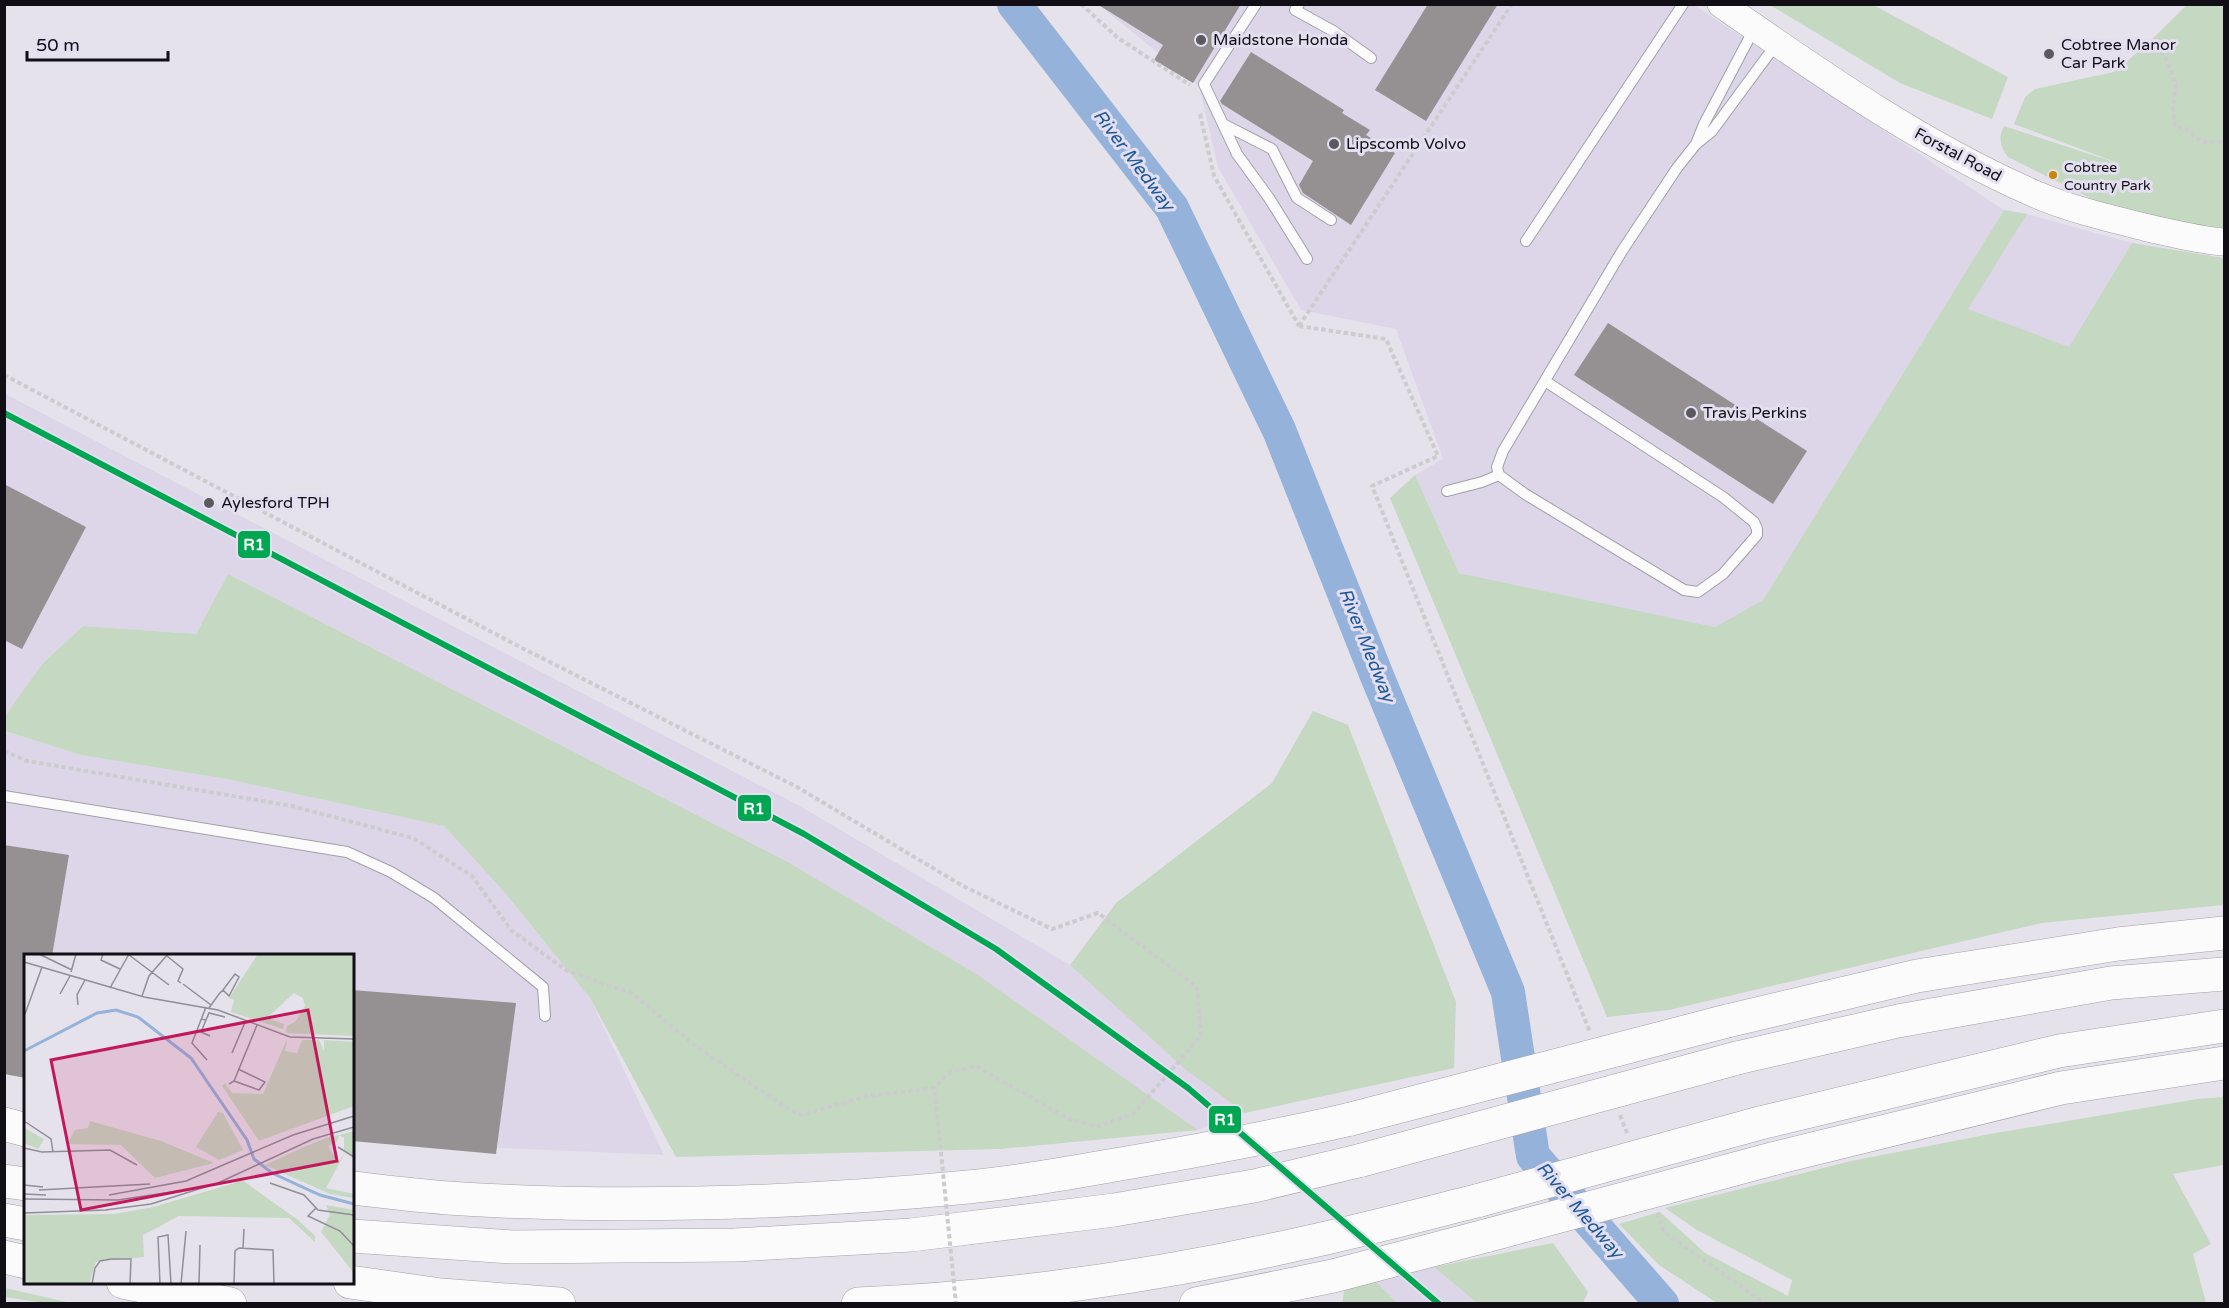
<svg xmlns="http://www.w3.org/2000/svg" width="2229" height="1308" font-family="'Varela Round',sans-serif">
<rect width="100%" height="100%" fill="#e5e2ec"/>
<g fill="#dcd6e8">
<path d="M1099 5H1694L2004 210 1763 600 1715 627 1459 573 1415 475 1443 459 1396 329 1301 310 1218 167 1199 86Z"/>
<path d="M2027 214 2132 243 2069 347 1967 309Z"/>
<path d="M5 394 798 805 1070 965 1245 1113 1198 1130 978 975 788 862 228 574 196 634 83 626 42 664 5 716Z"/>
<path d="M4 731 81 755 227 779 444 826 506 894 590 998 664 1155 454 1146 353 1133 352 956H26L5 1074Z"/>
<path d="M1434 1267 1477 1303H1363L1345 1287Z"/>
</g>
<g fill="#c5d8c2">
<path d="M1770 5H1876L1875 6 2008 77 1992 119 1900 83Z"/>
<path d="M2187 5H2224V228L2189 224 2100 203 2008 157C2000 147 1998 138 2004 126L2123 165 2014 124 2025 97 2035 89 2114 72 2145 46Z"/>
<path d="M2004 210 2027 214 1968 309 2069 347 2132 243 2224 258V905L2041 923 1669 1010 1607 1017 1390 498 1415 475 1459 573 1715 627 1763 600Z"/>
<path d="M228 574 788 862 978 975 1198 1130 1000 1149 676 1157 590 998 506 894 444 826 227 779 81 755 5 731V716L42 664 83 626 196 634Z"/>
<path d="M1313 711 1348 725 1456 1002 1454 1068 1245 1113 1185 1069 1070 965 1116 903 1272 783Z"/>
<path d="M2224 1097V1165L2173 1174 2211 1244 2193 1254 2206 1303H1717L1659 1265 1619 1224 1660 1212 1705 1253 1788 1296 1792 1280 1697 1230 1665 1208 1851 1161 1990 1134 2197 1099Z"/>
<path d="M1553 1243 1588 1292 1583 1303H1477L1434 1267Z"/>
<path d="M1375 1281 1397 1303 1342 1304 1345 1287Z"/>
<path d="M5 1288 71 1303H44L5 1297Z"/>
</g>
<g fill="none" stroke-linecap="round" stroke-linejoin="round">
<path stroke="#94b2da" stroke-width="34" d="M1014 4 1172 208 1279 430 1377 676 1508 992 1533 1156 1662 1304"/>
</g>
<g fill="#959193">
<path d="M1097 4H1241L1193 83 1154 60 1163 45Z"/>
<path d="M1428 4H1498L1426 121 1375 90Z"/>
<path d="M1251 52 1344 110 1342 113 1370 130 1366 135 1395 153 1351 225 1303 193 1299 185 1313 161 1222 104 1220 101Z"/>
<path d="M1608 323 1807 451 1773 504 1574 375Z"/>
<path d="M4 484 86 527 22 649 4 640Z"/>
<path d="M4 845 69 855 52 956H26V1078L4 1074Z"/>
<path d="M352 990 516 1003 496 1154 352 1141Z"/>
</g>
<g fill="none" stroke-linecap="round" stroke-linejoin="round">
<defs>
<g id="service">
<path d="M1256 4 1204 84 1237 154 1269 198 1307 259"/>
<path d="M1299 4 1295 10 1335 32 1371 58"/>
<path d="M1223 124 1272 149 1297 198 1331 220"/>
<path d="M1696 144 1704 124 1754 29"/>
<path d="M1526 241 1683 4"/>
<path d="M1545 381 1723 497 1754 522 1757 529V535L1723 574 1698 592 1684 590 1525 494 1499 475 1497 467 1503 451 1622 251 1677 168 1696 144 1712 131 1777 43"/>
<path d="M1447 491 1482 482 1499 475"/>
<path d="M4 796 347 852 391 872 434 898 543 987 545 1016"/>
</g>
<path id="tertiary" d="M1721 4C1823 75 1921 144 2035 194 2070 209 2108 218 2144 227 2171 233 2197 240 2224 242"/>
<g id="motorway">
<path d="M1727 1021 1917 976 2118 944 2224 933"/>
<path d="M1737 1058 1898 1021 2111 983 2224 974"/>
<path d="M1760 1123 2059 1051 2224 1026"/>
<path d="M4 1124 26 1130"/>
<path d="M1772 1159 2061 1088 2224 1063"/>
<path d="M4 1181 26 1184"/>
<path d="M352 1188C389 1192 426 1197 463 1199 631 1209 801 1203 968 1187 1013 1183 1058 1175 1103 1167 1186 1153 1269 1138 1351 1119"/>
<path d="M4 1220 26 1224"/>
<path d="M352 1236 512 1247 735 1245 911 1235 1114 1210 1254 1186 1362 1160"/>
<path d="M4 1257 26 1262"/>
<path d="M123 1282 230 1304"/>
<path d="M350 1282 441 1295 559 1304"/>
<path d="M858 1304C1005 1298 1156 1276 1299 1244 1360 1231 1420 1215 1480 1200"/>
<path d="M1196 1304 1333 1276 1489 1235"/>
</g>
</defs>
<use href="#service" stroke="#a2a0a7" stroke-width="12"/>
<use href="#tertiary" stroke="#a2a0a7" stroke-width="28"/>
<use href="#motorway" stroke="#a2a0a7" stroke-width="34"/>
<g stroke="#ccccce" stroke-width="4" stroke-dasharray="4.5 3" stroke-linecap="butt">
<path d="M1081 4 1118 38 1190 85"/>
<path d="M2149 41 2166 58 2176 84 2173 108 2175 127 2186 129 2202 142H2224"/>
<path d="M1200 114 1214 176 1299 326"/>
<path d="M1299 326 1386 339 1438 456 1372 486 1590 1032"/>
<path d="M1299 326 1512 4"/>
<path d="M4 375 522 648 797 787 963 886 1052 929 1098 913 1197 987 1201 1036 1133 1114 1096 1127 1067 1118 976 1066 951 1072 934 1088"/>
<path d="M4 751 27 761 292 806 413 838 472 876 512 931 566 970 633 994 694 1045 785 1107 802 1115 867 1096 934 1088 938 1122"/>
<path d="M1620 1115 1627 1133"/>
<path d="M1657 1213 1664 1232 1766 1304"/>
</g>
<use href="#service" stroke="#fbfbfc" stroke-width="10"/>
<use href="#tertiary" stroke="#fbfbfc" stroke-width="27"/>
<use href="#motorway" stroke="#fbfbfc" stroke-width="33"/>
<defs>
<g id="motorway-bridge">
<path d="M1351 1119 1727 1021"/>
<path d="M1362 1160 1737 1058"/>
<path d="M1480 1200 1760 1123"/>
<path d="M1489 1235 1772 1159"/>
</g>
</defs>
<use href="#motorway-bridge" stroke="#a2a0a7" stroke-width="34" stroke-linecap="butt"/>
<path stroke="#ccccce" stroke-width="4" stroke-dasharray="4.5 3" stroke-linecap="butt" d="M938 1122 956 1304"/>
<use href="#motorway-bridge" stroke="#fbfbfc" stroke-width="33"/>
<defs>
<path id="rail-1" d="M4 413 804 834 996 949 1188 1088 1439 1304"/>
</defs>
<use href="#rail-1" stroke="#e3def0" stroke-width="10"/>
<use href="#rail-1" stroke="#00a651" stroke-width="6"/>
</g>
<g fill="#5b5960" stroke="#e3def0" stroke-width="2">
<circle cx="1201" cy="40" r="6"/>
<circle cx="2049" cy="54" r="6"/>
<circle cx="1334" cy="144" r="6"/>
<circle cx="1691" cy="413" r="6"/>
<circle cx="209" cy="503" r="6"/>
</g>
<circle fill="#c98804" stroke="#e3def0" stroke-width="2" cx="2053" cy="175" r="5"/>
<g text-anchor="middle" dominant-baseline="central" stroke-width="6" stroke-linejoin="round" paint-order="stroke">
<g font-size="14" fill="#110f15" stroke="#e3def0" text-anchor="start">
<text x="2064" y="167">Cobtree<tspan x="2064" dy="18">Country Park</tspan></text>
</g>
<g font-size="16" fill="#110f15" stroke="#e3def0" text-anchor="start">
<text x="1213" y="40">Maidstone Honda</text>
<text x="2061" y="45">Cobtree Manor<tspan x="2061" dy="18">Car Park</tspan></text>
<text x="1346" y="144">Lipscomb Volvo</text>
<text x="1703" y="413">Travis Perkins</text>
<text x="221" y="503">Aylesford TPH</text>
</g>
<g font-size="16" fill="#110f15" stroke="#e3def0">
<text transform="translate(1958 155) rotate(28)">Forstal Road</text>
</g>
<g font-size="18" font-style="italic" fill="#1d5899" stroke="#e3def0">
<text transform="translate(1134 160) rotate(53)">River Medway</text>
<text transform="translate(1367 645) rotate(68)">River Medway</text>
<text transform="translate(1580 1210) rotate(49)">River Medway</text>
</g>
</g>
<g transform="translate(24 954)">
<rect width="330" height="330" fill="#e5e2ec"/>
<path d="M234 0H330V82L262 79 263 72 272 67 281 52 279 44 270 39 243 64 260 70 259 75 207 58 210 46 205 44ZM263 85 261 97 273 99 278 86H295L300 97V86L330 88V152L235 187 198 132 201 129 208 139 239 140ZM194 158 199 159 219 196 195 206 172 193ZM66 167 137 187 190 209 131 224 97 191 43 190 51 176 64 174ZM0 174 20 185 14 195 0 189ZM330 177V202L320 196V184L315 181 313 188 304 192 314 208 321 199 302 234 330 240V244L306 240 241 211 282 192 305 183 315 181ZM214 223 274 266 291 282V288L265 264 155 262 119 281 120 303 72 308 65 330H0V261L90 260 129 253 211 229ZM302 251 330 256V319L297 278 306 260Z" fill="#c5d8c2"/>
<path fill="none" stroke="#94b2da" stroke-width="3" d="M0 97 73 59 92 56 114 63 167 104 223 186 230 205 248 219 296 241 330 250"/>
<path fill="none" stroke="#908e96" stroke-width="1.5" d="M15 0 48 16M79 0 77 6 96 15M105 1 145 31M143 2 159 15 154 27 157 29M0 8 120 43 194 56 266 83 330 85M47 18 52 0M159 30 187 51M86 34 105 0M36 40 46 22M118 42 125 22 144 0M54 51 53 41 61 26M182 53 168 89 183 106M185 54 195 40 199 36 211 20 215 23 205 42 199 36M1 60 18 13M177 65 182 66 177 78 186 82M182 66 185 59 201 63M208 99 222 66M210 127 235 136 241 128 214 115M205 130 210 127 233 71M0 167 27 185 29 198M314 193 330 203M0 194 18 198 86 196 113 211M246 229 280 241 294 256 330 261M0 231 19 233M15 236 126 230M0 240 22 241M85 241 162 227 269 181 330 162M0 245 94 246 154 237M292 254 284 262 316 277 330 292M0 259 81 256 127 250 194 229 289 185 330 173M219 294 220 275M68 330 71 314 76 307 87 305H107L106 330M136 330 134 283 144 281 147 330M157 330 162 277M175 330 176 291M210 330 211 297 215 294 249 296 250 330"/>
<path fill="#c2185b" fill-opacity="0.15" stroke="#c2185b" stroke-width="3" d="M284 56 313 207 57 256 27 106Z"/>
<rect width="330" height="330" fill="none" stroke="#110f15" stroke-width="3"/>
</g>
<g stroke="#e3def0" stroke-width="2">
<rect x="237" y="530" width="34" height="29" rx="6" fill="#00a651"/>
<rect x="737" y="794" width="35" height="28" rx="6" fill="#00a651"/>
<rect x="1208" y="1105" width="34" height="29" rx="6" fill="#00a651"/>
</g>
<g font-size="16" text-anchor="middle" font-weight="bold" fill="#fff">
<text x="254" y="550">R1</text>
<text x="754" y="814">R1</text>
<text x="1225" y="1125">R1</text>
</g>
<rect width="2229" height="1308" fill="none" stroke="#110f15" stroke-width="12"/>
<path d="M27 51v9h141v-9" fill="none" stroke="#110f15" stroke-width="3"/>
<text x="36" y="51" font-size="18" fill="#110f15" stroke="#e3def0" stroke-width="4.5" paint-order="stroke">50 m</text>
</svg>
